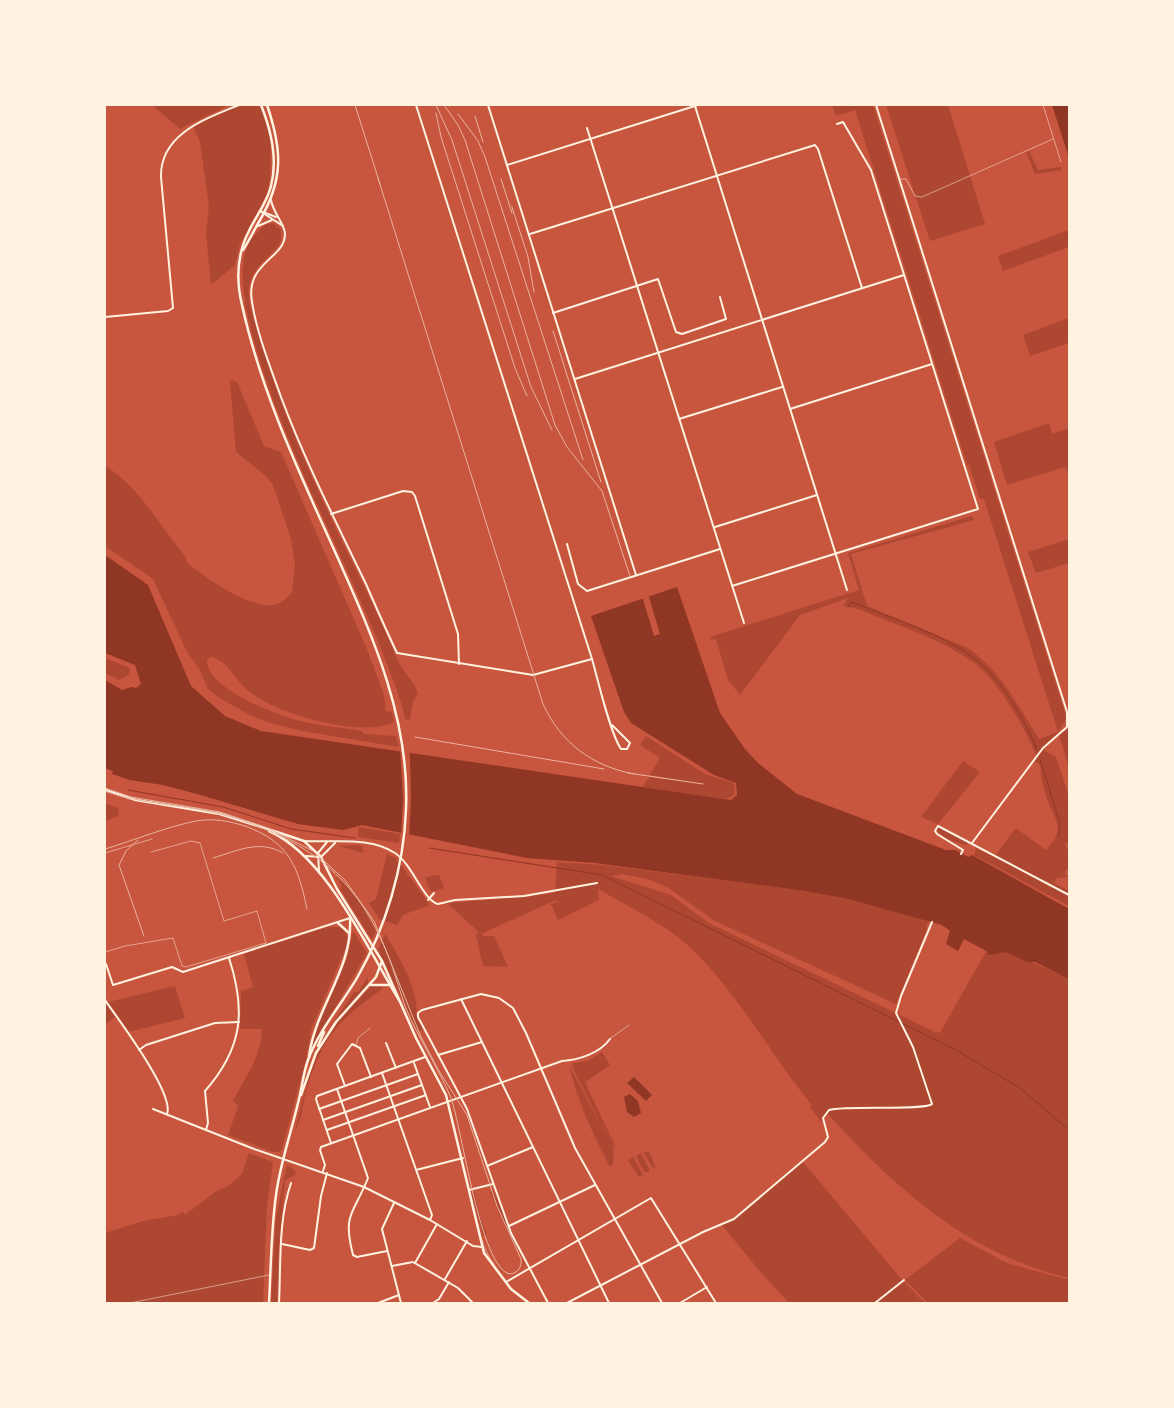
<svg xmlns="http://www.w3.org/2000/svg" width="1174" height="1408" font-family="Raleway,sans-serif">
<rect width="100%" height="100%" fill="#c8553d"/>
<g fill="#ae4732">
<path d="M152 105H229L180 129Z"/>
<path d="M239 105H261L269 130 271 142 270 177 267 194 240 244 235 265 211 285 206 233 209 206 200 142 193 126Z"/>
<path d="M832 105H873L1065 713 1066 719 1058 732 1059 735 1069 728V767L1059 735 1043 750 1056 757 1069 797V842L1065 844 1069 853V870H1065V875H1069V877L1057 878 1054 883 1069 891V906L974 855 976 848 994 857 1016 828 1046 850C1069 825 1052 819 1045 793 1042 784 1041 774 1040 765L1034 761 1037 757C1026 730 998 679 973 662 940 638 896 625 858 609L843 606 848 598 800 615 740 695 728 680 716 639 711 640 710 637 859 590 848 553 972 516 974 520 851 554 867 606 968 648C1000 670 1019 707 1039 739L1058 732 984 499H980L969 465H967L855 110 836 116Z"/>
<path d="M886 105H948L985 224 930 241Z"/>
<path d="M1029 151 1038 170 1061 167 1062 170 1035 174 1026 152Z"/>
<path d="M273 223 281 230V241C273 257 254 264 250 283 245 301 256 324 261 342 277 396 299 449 323 501 347 554 375 605 397 659 402 671 416 683 418 694L413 701 410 719 406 720C393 672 371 625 351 579 326 521 204 282 255 235 262 228 262 224 273 223Z"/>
<path d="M1069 230V247L1003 271 998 256Z"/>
<path d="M1069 318V343L1030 356 1023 335Z"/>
<path d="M230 380 237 382 264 446 281 452 367 649 384 695 386 711 392 712 394 722C360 739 270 713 244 687 234 677 226 659 210 657L207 660C207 688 267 710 289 718 312 725 338 727 362 731L364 734 396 736 399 747 302 731 273 724 252 716 221 699 208 689 199 668 187 652 153 579 105 546V466C140 487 160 527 186 557L187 563C205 577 253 612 277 604 283 602 288 597 292 592L295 564 291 539 273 485 266 476 236 452Z"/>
<path d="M1049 423 1052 434 1069 428V470L1066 471 1065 467 1007 485 994 442Z"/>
<path d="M1069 539V563L1036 573 1028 552Z"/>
<path d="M105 658 130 668 129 675 119 680 105 673Z"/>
<path d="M646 736 705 774 734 783 735 791 733 796 725 799 643 787 649 777 702 784 650 775 660 758 640 745Z"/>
<path d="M963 761 980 772 938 824 921 817Z"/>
<path d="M105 803 118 808 119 816 105 821Z"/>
<path d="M359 827 400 834 399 843 358 837Z"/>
<path d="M939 827 968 843 967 845C957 843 943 839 937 830Z"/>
<path d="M355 845 362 846 364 853 339 846Z"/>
<path d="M387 854 396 858 430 905 403 915 397 925 379 919 369 903 376 899Z"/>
<path d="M557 862 604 865 798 890 844 898 928 921 926 932 896 1004 713 920 667 887 650 880 623 874 611 876 671 895 709 923 935 1032 940 1033 984 955 990 948 1005 951 1069 978V1278C967 1254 895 1188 826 1112L821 1122 810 1107 811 1104C771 1055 740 997 695 952 668 925 630 908 598 889L599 900 558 920 551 904 557 902 556 900 481 934 447 903 525 897 555 893Z"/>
<path d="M433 875H439L444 888 431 892 425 878Z"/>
<path d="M336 877C354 889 365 910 376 930L372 940 340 889 342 886Z"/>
<path d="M328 927H342L348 938 347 945 312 1027 305 1064 282 1149 279 1152H273L228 1135 238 1106 233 1100C245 1079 262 1054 262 1029H240L241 991 253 987 244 954Z"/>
<path d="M353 931 367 953 311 1049 317 1023 347 959Z"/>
<path d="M478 932 484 936H494L508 967 483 966 476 936Z"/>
<path d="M385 934C397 953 421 993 416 1015L424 1029 418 1032 378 950Z"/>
<path d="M368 977V984L334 1022 354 992H358Z"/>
<path d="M381 985 383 988 380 991C337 1020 321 1041 306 1091 303 1103 301 1123 295 1131 304 1096 310 1059 332 1029 342 1015 355 1004 366 991L372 986Z"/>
<path d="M175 986 185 1018 128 1032 108 1002Z"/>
<path d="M105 1003 115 1017 106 1024 105 1021Z"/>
<path d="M602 1052 610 1065 585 1082 616 1148 611 1145 572 1066 573 1063 588 1061Z"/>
<path d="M569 1065 614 1150 613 1163 610 1167C593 1134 577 1101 569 1065Z"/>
<path d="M646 1151 650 1153 656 1168 652 1167 644 1153Z"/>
<path d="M249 1153 273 1162 267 1206 263 1303H105V1233L143 1221 178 1215 183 1212 185 1215 215 1192 228 1186 242 1174Z"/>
<path d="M641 1153 650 1171 648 1172H644L636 1156Z"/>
<path d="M633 1157 643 1175 639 1177 628 1160Z"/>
<path d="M803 1162 903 1281 925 1303H789L758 1269 721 1224 734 1220Z"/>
<path d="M287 1165 296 1171 295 1175 285 1180 279 1246 277 1303H271L276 1218Z"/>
<path d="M474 1191 480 1218 487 1234 483 1236 472 1196Z"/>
<path d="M494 1191 513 1239V1243L490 1192Z"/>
<path d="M960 1238 1007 1263 1069 1280V1303H928L905 1280Z"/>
</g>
<g fill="#8f3625">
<path d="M1052 105H1069V158Z"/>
<path d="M105 555 148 585 191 686 225 716 261 731 731 800 737 795 736 783 714 775 631 723 624 712 591 616 677 587 720 713 745 749 758 763 797 794 946 850H956L968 857 972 855 1069 909V979L1035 962H1027L1006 952 987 955 988 952 964 939 958 951 946 944 950 931 942 925 844 898 798 890 595 863 527 858 362 825 343 830 298 824 197 794 163 785 130 780 112 774 113 771 105 768V680L122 690 131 687 136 688 141 684 135 665 105 653Z"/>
<path d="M634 1077 652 1095 646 1101 627 1083Z"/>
<path d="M630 1094 638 1101 641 1113 634 1117 627 1112 624 1097Z"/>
</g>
<g fill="#c8553d">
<path d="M648 594 660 634 654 636 642 596Z"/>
<path d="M400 748 409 749 410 758 411 799 409 837 401 835 403 799Z"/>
</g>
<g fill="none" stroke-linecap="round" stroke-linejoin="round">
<g stroke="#8f3625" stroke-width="1">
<path d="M848 607 852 602C892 619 941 632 976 660 1001 679 1026 721 1037 750"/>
<path d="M1040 759 1060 824 1059 837"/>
<path d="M128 790 223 807 291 829 355 838"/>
<path d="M429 848 602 875 956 1050 1020 1088 1069 1130"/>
</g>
<g stroke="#fff3e0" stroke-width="0.5">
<path d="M1043 105 1061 162"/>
<path d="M900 179H906L915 196 922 197 1053 139"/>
<path d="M105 853 152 839"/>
<path d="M105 952 125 946 173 938 182 966 186 967 266 943 257 911 224 921 200 843 191 841 151 852"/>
<path d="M611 1038 629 1025"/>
<path d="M356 1045 358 1038 370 1028"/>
<path d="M482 1240 484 1246"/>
<path d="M484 1247 489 1257"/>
<path d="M489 1257 494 1264"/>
<path d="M130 1303 269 1275"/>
</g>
<g stroke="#fff3e0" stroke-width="2">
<path d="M416 105 592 659C598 680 610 733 621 749H627L630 743 612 725"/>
<path d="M488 105 636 575"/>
<path d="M876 105 1067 712V727L1043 748 972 843"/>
<path d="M695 106 847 590"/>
<path d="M587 128 744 623"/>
<path d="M507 165 698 105"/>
<path d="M271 200C273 213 285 224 285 234 285 259 245 262 252 302 257 334 270 366 281 397 305 461 336 522 366 584 376 607 386 630 397 653L533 675 592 659"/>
<path d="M260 211 283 226"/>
<path d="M260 211 276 217"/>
<path d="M258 226 272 220"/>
<path d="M530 234 815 145 818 149 862 288"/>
<path d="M553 313 658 279 676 332 682 334 726 319 720 297"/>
<path d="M105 317 168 311 173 308 161 177C160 134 205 119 239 105"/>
<path d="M575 379 904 275"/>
<path d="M790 409 932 364"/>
<path d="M679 419 782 387"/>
<path d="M331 514 403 491 412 492 415 496 458 634 459 664"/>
<path d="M715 527 817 495"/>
<path d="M567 544 578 584 587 591 720 549"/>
<path d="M732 586 978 509 871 170 843 122 837 124"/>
<path d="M305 841C334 843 370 836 395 853 413 865 423 900 438 904L455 900 524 896 597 883"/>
<path d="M961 854 963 850 937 834 935 831 938 826 1069 895"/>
<path d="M306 856 321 857 335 843"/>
<path d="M319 871 318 853 327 842"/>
<path d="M428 900 434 893"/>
<path d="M106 964 113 985 172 967 183 972 350 918"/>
<path d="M461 999 609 1303"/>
<path d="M105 1000C118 1019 175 1094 167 1114"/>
<path d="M386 1043 396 1068"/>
<path d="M139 1050 146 1045 215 1023 239 1022"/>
<path d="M438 1055 482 1042"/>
<path d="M414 1063 430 1107"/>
<path d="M382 1073 432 1215 430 1220"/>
<path d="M345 1086 337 1064 352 1044 360 1048 371 1077"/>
<path d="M337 1089 368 1178C354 1214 342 1213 353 1255L357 1257 387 1251"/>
<path d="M153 1109 254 1149 364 1187 430 1220 473 1246 482 1247"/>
<path d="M319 1109 418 1074"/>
<path d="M323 1120 422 1085"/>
<path d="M206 1130 208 1123 205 1091C243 1048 246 1010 229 958"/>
<path d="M327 1130 426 1095"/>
<path d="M331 1143 316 1099 317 1096 425 1057"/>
<path d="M487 1166 533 1147"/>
<path d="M416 1170 463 1158"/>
<path d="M323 1171 325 1165 320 1150 321 1147 562 1061C579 1060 600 1053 610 1039"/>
<path d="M469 1190 493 1184"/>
<path d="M394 1203 382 1229 401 1303"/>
<path d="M509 1226 595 1185"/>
<path d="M282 1244 310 1250 314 1248 321 1196 327 1173"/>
<path d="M415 1263 437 1224"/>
<path d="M392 1266 413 1262 458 1288 473 1303"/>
<path d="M445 1279 467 1241"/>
<path d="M506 1282 651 1198 716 1303"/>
<path d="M279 1303C281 1264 278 1221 291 1183"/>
<path d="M378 1303 399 1295"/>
<path d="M433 1303 439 1299 449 1282"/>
<path d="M548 1303 511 1233 467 1109 418 1017V1013L422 1010 481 994 499 998 513 1008 526 1033 575 1148 662 1303"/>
<path d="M567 1303 703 1232 734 1219 825 1142 828 1137 823 1118 829 1110C847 1105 925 1111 932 1104L913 1047 896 1013 901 996 932 922"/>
<path d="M680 1303 707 1287"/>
<path d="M875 1303 904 1280"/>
</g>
<g stroke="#fff3e0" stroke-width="2.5">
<path d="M105 790 136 800 220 814 277 832 304 841 321 857 337 889 382 961 416 1038 446 1095 484 1253 511 1289 529 1303"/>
<path d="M269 831C326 856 367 948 399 1000"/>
</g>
<g stroke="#fff3e0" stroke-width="2.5">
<path d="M261 105C271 130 278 159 271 186 267 203 256 216 249 231 237 254 236 280 242 305 261 392 300 474 336 554 372 635 410 718 406 809 404 867 386 927 357 978 341 1005 319 1030 308 1060 303 1074 302 1088 298 1103 291 1133 280 1164 276 1195 271 1231 271 1267 269 1303"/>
<path d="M243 250C249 241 254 230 260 220 284 179 282 149 267 105"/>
<path d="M338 923 349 933"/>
<path d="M371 985H390"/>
<path d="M318 1046 324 1032"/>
<path d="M316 1053 336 1022 376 977 382 961"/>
<path d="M309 1056C316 1006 353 969 350 918"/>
<path d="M301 1095 316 1053"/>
</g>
<path stroke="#e9b49f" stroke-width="1" d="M105 788 131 797 220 812 268 828 313 851 344 879 374 921 421 1037 439 1071 467 1115 497 1206 521 1259C522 1267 518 1273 510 1274 480 1268 462 1128 451 1098 438 1067 418 1038 405 1006 400 992 396 977 391 963 361 882 313 842 231 817 190 804 145 806 105 791"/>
<g stroke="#e9b49f" stroke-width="1">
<path d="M355 105 380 184"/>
<path d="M436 105 452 140 531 387 552 430"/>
<path d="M444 105 458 125 465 140 555 425 567 447 602 491 630 576"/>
<path d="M436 113 441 137 515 368 527 396"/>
<path d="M458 114 478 141 485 157 583 460"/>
<path d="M475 116 483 142"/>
<path d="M378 178 543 704C561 743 592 766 634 774"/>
<path d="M501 179 512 213"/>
<path d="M512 207 528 257 534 292"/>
<path d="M553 331 601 482"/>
<path d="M415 737 604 769"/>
<path d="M628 773 703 784"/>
<path d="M138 840 126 851 119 865 144 936"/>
<path d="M105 849C135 840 166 827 196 821 213 818 229 821 245 826 289 842 298 866 307 909"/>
<path d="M213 858C237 851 259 839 283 853"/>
</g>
</g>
<rect width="1174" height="1408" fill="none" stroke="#fff3e0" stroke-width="212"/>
</svg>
